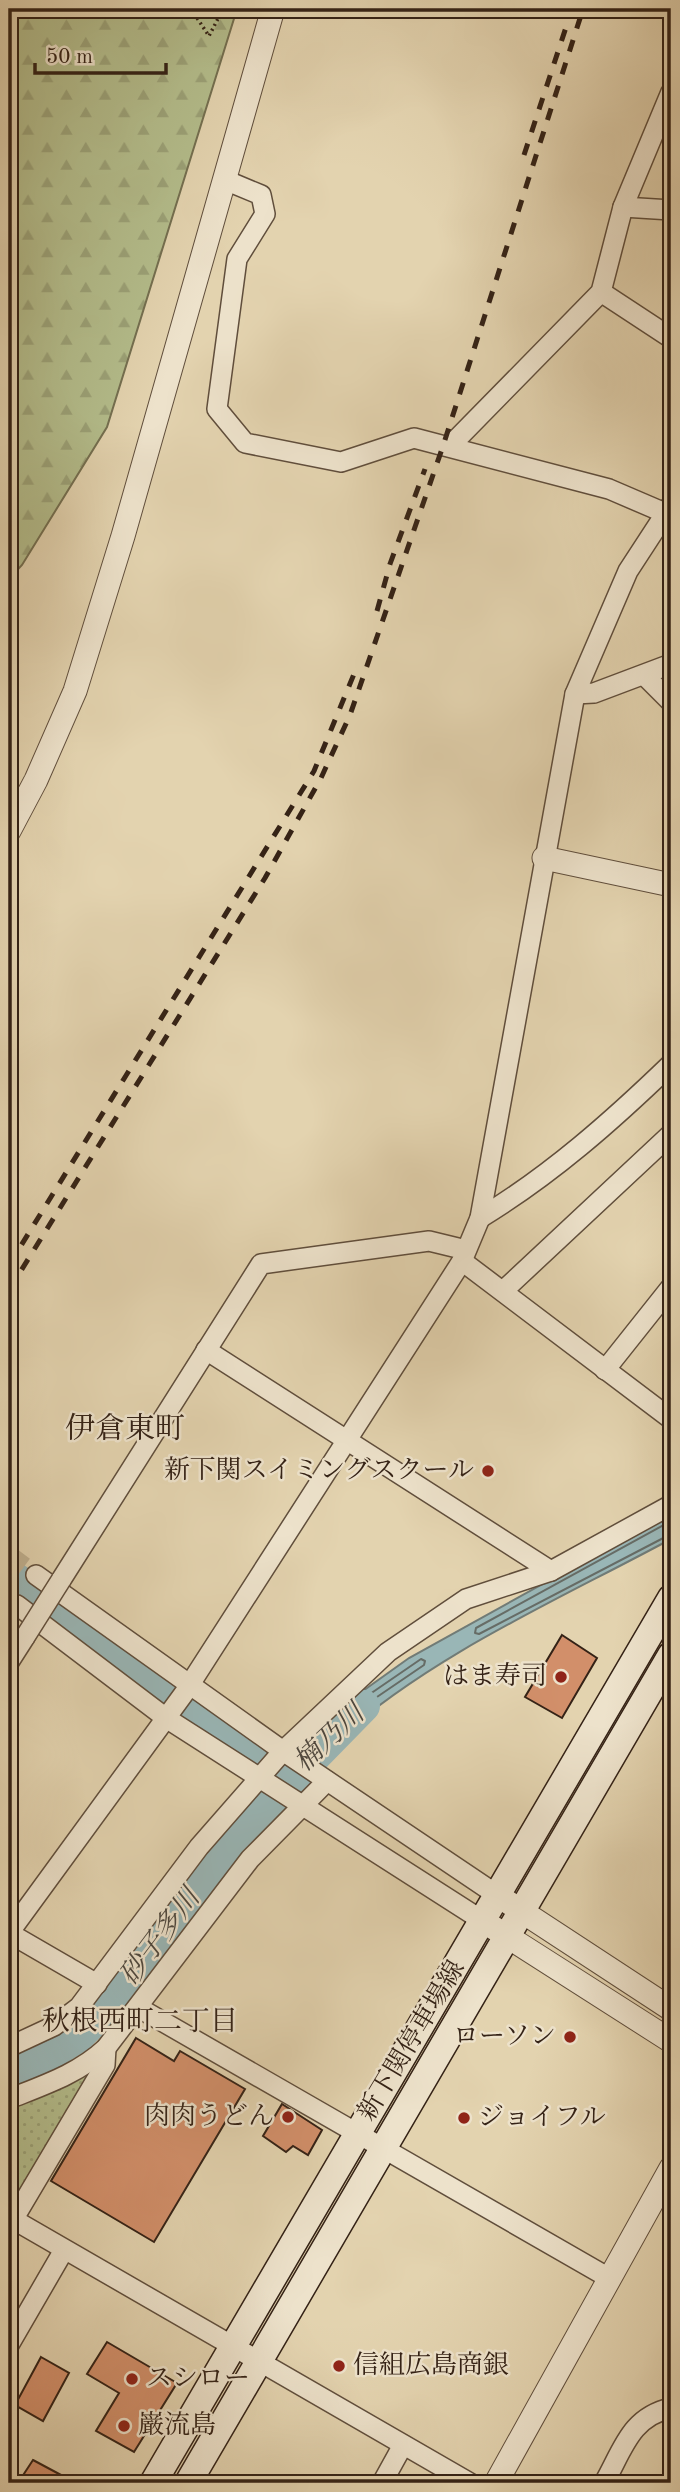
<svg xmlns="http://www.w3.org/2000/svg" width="680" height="2492" font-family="'Old Standard TT','Noto Serif JP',serif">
<defs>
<pattern id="forest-firs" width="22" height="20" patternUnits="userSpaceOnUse" patternTransform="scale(1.75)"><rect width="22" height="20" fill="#b3bc8b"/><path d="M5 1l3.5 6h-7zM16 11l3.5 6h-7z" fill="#9ba177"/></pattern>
<pattern id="park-dots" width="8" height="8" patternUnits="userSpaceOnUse" patternTransform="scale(1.75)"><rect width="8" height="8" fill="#b3bc8b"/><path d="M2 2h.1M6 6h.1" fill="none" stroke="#9ba177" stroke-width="1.8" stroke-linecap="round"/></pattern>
</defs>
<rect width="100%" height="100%" fill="#e3d3af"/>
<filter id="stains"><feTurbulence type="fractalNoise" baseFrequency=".00286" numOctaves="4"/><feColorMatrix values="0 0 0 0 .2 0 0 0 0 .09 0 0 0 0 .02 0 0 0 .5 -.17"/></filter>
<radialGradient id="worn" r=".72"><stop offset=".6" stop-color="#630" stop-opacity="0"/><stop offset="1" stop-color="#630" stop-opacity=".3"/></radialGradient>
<path fill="url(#forest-firs)" stroke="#746f50" stroke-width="2" d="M9 9H237L107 427 22 565 9 579Z"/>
<path fill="url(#park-dots)" stroke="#746f50" stroke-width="2" d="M92 2069 13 2207 9 2205V2104Z"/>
<path fill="#99b6b6" stroke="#717b76" stroke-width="2" d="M671 1513V1539C558 1600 435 1653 338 1739L325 1724 353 1698 409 1658Z"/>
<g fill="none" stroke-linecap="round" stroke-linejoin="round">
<g stroke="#666c66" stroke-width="2">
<path d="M671 1521 476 1628 475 1633 479 1634 671 1534"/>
<path d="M421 1659 425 1661 424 1665 374 1699H370V1694Z"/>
</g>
<g stroke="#99b6b6" stroke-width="32">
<path d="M9 1574 291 1778"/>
<path d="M9 2072 43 2059 78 2037 115 2000 236 1837 364 1706"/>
</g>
</g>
<g fill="#d28f6a" stroke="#342216" stroke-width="2">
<path d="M562 1635 597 1658 562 1718 525 1697Z"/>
<path d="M136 2038 174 2061 180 2051 245 2089 154 2242 51 2181Z"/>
<path d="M282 2104 322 2130 308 2155 293 2146 286 2152 263 2136Z"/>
<path d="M107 2342 177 2383 134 2452 96 2431 119 2393 87 2374Z"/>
<path d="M41 2357 69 2373 43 2421 15 2405Z"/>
<path d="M33 2460 76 2483H18Z"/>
</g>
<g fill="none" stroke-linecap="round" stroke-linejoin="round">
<path stroke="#c0b090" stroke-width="19" stroke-dasharray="19 10" stroke-linecap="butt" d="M9 1555 36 1575"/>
<defs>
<g id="minor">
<path d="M225 180 261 195 265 214 237 259 217 409 245 443 341 462 414 438 609 489 665 513"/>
<path d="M623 207 671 210"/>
<path d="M601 292 671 338"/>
<path d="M451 445 601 292 623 207 671 92"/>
<path d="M644 675 671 702"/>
<path d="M575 694 594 693 671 664"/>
<path d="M480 1218C551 1175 612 1121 671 1064"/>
<path d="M462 1261 671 1419"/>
<path d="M503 1291 671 1134"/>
<path d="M206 1350 551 1571"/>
<path d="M605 1370 671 1287"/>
<path d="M36 1575 283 1751 497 1895"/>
<path d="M61 1580 261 1264 429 1241 466 1250"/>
<path d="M17 1605 166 1718 483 1921"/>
<path d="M9 1662 25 1637"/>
<path d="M9 1933 185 1692 462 1261 480 1218 575 694 628 571 671 505"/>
<path d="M9 1933 97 1984"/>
<path d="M139 2008 609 2278"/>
<path d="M9 2047 54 2026 79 2007 199 1847 283 1751 388 1652 466 1599 551 1571 671 1505"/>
<path d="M9 2099C44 2085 78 2074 106 2048L250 1859 327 1781"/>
<path d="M9 2217 470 2483"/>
<path d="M13 2220 105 2065 106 2048"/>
<path d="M9 2345 64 2250"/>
<path d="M382 2483 403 2445"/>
<path d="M604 2483C623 2450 630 2417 671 2408"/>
</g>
<g id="tertiary">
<path d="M9 831 36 780 75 691 123 536 273 9"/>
<path d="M544 858 671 885"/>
<path d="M497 1895 671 2009"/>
<path d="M483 1921 671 2041"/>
<path d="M496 2483 671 2168"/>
</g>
<g id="secondary">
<path d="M153 2483 671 1598"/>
<path d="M188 2483 671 1655"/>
</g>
</defs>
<use href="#minor" stroke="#604e3c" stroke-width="22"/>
<use href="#tertiary" stroke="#604e3c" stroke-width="25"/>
<use href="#secondary" stroke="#342216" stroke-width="29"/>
<path stroke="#342216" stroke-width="3.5" stroke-dasharray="2 3.5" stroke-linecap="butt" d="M191 9 209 36 223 9"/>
<use href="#minor" stroke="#ede2cb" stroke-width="19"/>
<use href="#tertiary" stroke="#ede2cb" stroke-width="23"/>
<use href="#secondary" stroke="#ede2cb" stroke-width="26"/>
<g stroke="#342216" stroke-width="5" stroke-dasharray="12 12" stroke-linecap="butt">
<path d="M524 155 572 9"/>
<path d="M377 611 390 564 425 469"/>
<path d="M9 1265 314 771 354 674"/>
<path d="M9 1290 265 878 321 778 350 715 443 446 583 9"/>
</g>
<defs>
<path id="minor-bridge" d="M25 1637 61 1580"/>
</defs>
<use href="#minor-bridge" stroke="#604e3c" stroke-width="22" stroke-linecap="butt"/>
<use href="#minor-bridge" stroke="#ede2cb" stroke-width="19"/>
</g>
<g fill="#8f2418" stroke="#ede2cb" stroke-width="2.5">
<circle cx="488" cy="1471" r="7"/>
<circle cx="561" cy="1677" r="7"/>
<circle cx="570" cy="2037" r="7"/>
<circle cx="288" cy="2117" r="7"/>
<circle cx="464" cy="2118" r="7"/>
<circle cx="339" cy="2366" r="7"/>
<circle cx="132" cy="2379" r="7"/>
<circle cx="124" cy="2426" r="7"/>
</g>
<g text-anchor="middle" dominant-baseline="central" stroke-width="5" stroke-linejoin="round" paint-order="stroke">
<g font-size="26" fill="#342216" stroke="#ede2cb" text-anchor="end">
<text x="474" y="1471">新下関スイミングスクール</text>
<text x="547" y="1677">はま寿司</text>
<text x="556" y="2037">ローソン</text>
<text x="274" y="2117">肉肉うどん</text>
<text x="478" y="2118" text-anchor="start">ジョイフル</text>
<text x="353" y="2366" text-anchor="start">信組広島商銀</text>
<text x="146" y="2379" text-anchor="start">スシロー</text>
<text x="138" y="2426" text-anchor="start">巌流島</text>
</g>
<g font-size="26" fill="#342216" stroke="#ede2cb">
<text transform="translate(412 2041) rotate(-59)">新下関停車場線</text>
</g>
<g font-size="28" font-style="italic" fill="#4d473e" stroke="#ede2cb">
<text transform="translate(330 1739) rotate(-43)">楠乃川</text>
<text transform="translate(161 1938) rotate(-53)">砂子多川</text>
</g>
<g font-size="28" fill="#342216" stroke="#ede2cb">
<text x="140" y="2023">秋根西町二丁目</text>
</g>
<g font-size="30" fill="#342216" stroke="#ede2cb">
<text x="125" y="1430">伊倉東町</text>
</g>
</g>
<rect width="680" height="2492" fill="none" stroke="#e3d3af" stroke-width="35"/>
<rect x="10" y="10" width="659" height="2471" fill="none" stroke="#342216" stroke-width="3.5"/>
<rect x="18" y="18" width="645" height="2457" fill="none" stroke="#342216" stroke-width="2"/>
<path d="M35 63v10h131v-10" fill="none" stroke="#342216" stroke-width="3.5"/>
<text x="46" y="63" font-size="21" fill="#342216" stroke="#ede2cb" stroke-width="5" paint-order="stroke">50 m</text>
<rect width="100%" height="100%" filter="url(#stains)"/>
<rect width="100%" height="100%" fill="url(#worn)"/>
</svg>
